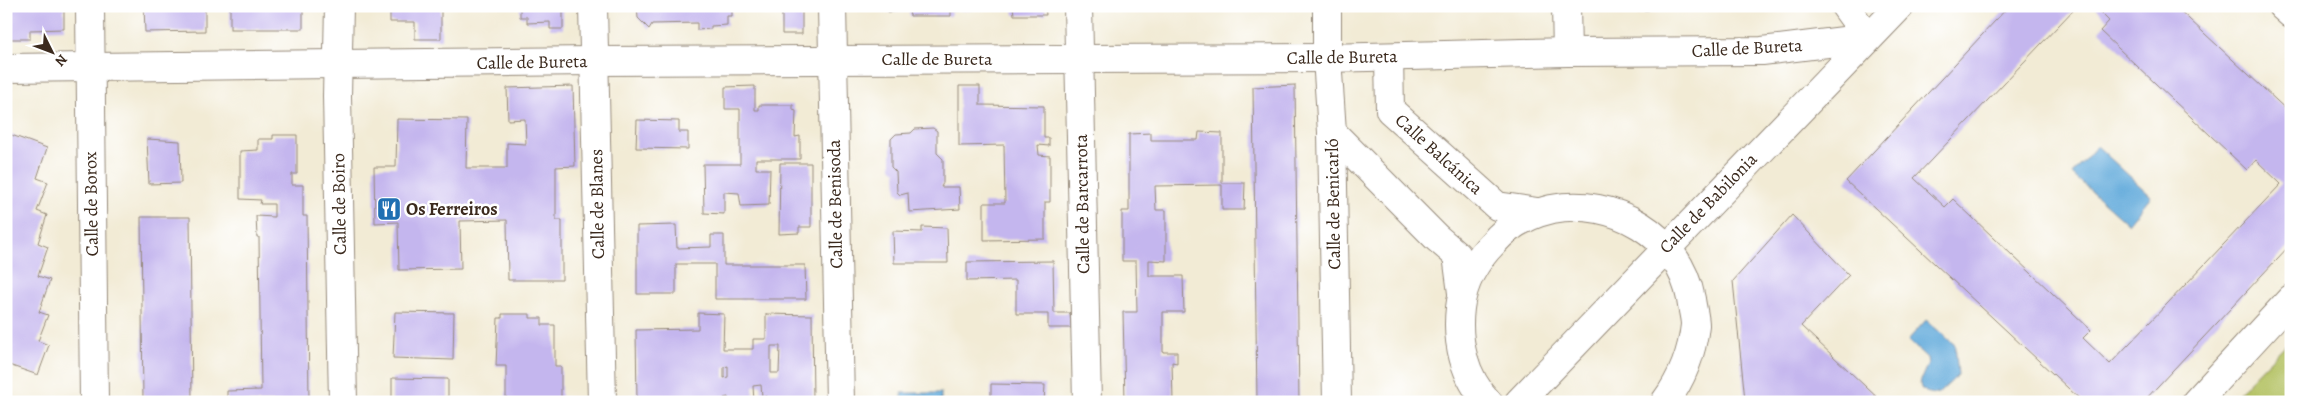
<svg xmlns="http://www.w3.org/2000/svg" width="2297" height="408" font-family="Alegreya,serif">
<rect width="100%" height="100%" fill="#fff"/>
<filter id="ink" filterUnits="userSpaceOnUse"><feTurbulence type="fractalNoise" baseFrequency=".02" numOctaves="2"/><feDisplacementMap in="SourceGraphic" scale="10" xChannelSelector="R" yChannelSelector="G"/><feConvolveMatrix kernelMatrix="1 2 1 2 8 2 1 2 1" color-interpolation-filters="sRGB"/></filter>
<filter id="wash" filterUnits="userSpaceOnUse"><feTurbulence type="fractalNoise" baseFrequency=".0096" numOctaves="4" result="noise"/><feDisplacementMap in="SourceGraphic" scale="20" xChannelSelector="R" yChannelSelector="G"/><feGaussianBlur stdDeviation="1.12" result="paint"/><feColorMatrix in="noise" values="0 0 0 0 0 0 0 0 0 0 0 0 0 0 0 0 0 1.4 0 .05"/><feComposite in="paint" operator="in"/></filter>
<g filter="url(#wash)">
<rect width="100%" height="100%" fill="#f2ebd5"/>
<path fill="#b5c366" stroke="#787642" d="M2291 339V402H2229Z"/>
<g fill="#64abdb" stroke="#506a7c">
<path d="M2097 146 2151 196 2128 224 2072 174Z"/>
<path d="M1926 320 1955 345 1958 375 1938 394C1911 393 1921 379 1928 364L1927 358 1908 340Z"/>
<rect x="902" y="393" width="39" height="9"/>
</g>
<g id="blocks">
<g fill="#c4b6ee" fill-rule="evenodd">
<path d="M6 6H64V29L30 30V39H6Z"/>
<path d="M144 6H205V31L145 32Z"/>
<rect x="230" y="6" width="73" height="23"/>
<path d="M390 6H441V39H415V22H390Z"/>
<path d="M520 6H563V29H550V22L527 23V17H520Z"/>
<path d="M637 6H732V16H727V25L711 26V29L697 30V23L652 24 649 29 638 18Z"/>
<path d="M769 6H802V34H782V12H769Z"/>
<path d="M888 6H972L973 10 951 11V16H910L909 11 888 12Z"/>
<path d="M1013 6H1045L1046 15H1014Z"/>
<path d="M1617 6H1649V10L1617 12Z"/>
<path d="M2009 6H2077L1914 178 1945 207 1953 199 2091 330 2083 338 2110 364 2281 184 2256 160 2247 170 2100 31 2109 21 2094 6H2175L2291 114V244L2143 402H2083L1846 181Z"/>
<path d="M1295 85 1299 402H1257L1253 87Z"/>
<path d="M573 86 575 166 556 167V220H562V280H508L507 220 460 221 461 269 399 270 398 222 375 223 374 167H396L397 119 467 120 466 168H507V143L526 144 525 119 508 120 507 88Z"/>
<path d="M755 86V110H759V105H793V110L796 111 795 137 800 136V159H756V169H770L769 205 741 206 739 193 724 192V214L704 213 703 164H740V109H725V87Z"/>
<path d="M959 86H980V105L1044 106V138H1049V146L1038 145 1039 155 1050 156V202H1045V239L984 240V203H1005L1004 145 959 146Z"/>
<path d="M637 120 679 121V132H688V149L636 148Z"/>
<path d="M933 128 937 131V153L943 159V183L941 187H959L960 209 909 212 908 193 900 195 897 192 896 172 891 167V139L896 134 911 133 915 129Z"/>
<path d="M1199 132 1222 133V183H1245L1244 210H1222V185L1155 186 1156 210H1166V261L1149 260V276H1183L1184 312H1163V352H1177V363L1172 362 1173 402H1125L1123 312H1137L1136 261H1122V211H1129V134L1151 133V140H1198Z"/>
<path d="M6 133 47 148 37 178 48 182 37 211 47 215 38 243 48 247 38 276 50 280 39 312 48 315 38 341 49 345 38 375 6 364Z"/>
<path d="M273 135H297V174H292V185H303V216H307L309 402H227V391L261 390 259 237H257L256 216 274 217V204H260L261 200 240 199V151L258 150V139H273Z"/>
<path d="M147 139 180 141 181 183 149 184Z"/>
<path d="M780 163H811V227H799V233L779 234Z"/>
<path d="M1792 215 1849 275 1801 326 1882 402H1747L1745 400 1733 281Z"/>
<path d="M141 217H190L192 402H143Z"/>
<path d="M676 225 677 248 711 247V235H724V265H805L806 299H715V264H676V294H637V226Z"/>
<path d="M922 227 947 228 948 263H894L893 231 922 232Z"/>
<path d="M1053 261 1054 313H1070L1071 328H1048V314H1016V280L967 281V262Z"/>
<path d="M395 312 454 313 453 360 393 358Z"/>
<path d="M698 313 724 314 723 349H753V339H766V314L812 315 813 401 767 402V396L762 397 761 385 753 386 754 402H728V397L724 398V402H637L636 330 698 329ZM771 346H780L779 373H771ZM728 366V377L724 378V367Z"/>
<path d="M502 314H530V318H542V325H555V366H561V402L506 401V366H496L498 318H502Z"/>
<path d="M392 378 448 379V402H392Z"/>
<path d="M991 384 1045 385 1044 402H991Z"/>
</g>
</g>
</g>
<g filter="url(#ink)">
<use href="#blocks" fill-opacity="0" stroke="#968a7a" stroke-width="1"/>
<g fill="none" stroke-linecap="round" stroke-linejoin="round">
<defs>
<g id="street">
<path d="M90 6 94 402"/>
<path d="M339 6 337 96 343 402"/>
<path d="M593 6 602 402"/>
<path d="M832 6 840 402"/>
<path d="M1078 6 1087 402"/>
<path d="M1327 6V58L1332 132 1337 402"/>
<path d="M1566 6 1567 52"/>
<path d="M2282 6 2291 14"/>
<path d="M1389 57 1390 110 1497 206 1537 212"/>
<path d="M6 68 593 61 1327 58 1567 52 1762 51 1868 38 1845 6"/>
<path d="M1332 132 1437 238 1457 255 1462 293"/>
<path d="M1488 402C1464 377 1456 341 1460 308 1463 282 1476 260 1494 242 1509 225 1530 214 1552 209 1614 197 1679 235 1691 299 1692 308 1695 317 1695 325 1692 354 1682 379 1665 402"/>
<path d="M1519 402 1900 6"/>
<path d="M2196 402 2291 299"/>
</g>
</defs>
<use href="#street" stroke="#968a7a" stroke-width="30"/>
<use href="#street" stroke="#fff" stroke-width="28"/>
</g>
</g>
<defs>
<symbol id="restaurant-square" viewBox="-11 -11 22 22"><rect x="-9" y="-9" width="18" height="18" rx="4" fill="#1f6fb2" stroke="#fff"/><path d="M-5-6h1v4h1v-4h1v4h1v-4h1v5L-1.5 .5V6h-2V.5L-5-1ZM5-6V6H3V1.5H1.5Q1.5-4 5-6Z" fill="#fff"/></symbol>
</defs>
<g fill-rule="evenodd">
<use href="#restaurant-square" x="375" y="195" width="28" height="28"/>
</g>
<g text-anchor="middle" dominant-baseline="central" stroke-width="5" stroke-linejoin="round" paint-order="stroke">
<g font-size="18" fill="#3b2a1e" stroke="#fff">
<text transform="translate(1747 48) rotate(-3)">Calle de Bureta</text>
<text transform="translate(1342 57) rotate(-1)">Calle de Bureta</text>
<text x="937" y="59">Calle de Bureta</text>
<text transform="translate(532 62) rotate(-1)">Calle de Bureta</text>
<text transform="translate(1439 154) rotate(42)">Calle Balcánica</text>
<text transform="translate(1708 203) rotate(-46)">Calle de Babilonia</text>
<text transform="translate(91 204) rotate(-91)">Calle de Borox</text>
<text transform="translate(339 204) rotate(-91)">Calle de Boiro</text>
<text transform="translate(597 204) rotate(-91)">Calle de Blanes</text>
<text transform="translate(835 204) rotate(-91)">Calle de Benisoda</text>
<text transform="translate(1082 204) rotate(-91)">Calle de Barcarrota</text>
<text transform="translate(1333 204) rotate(-91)">Calle de Benicarló</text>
</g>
<g font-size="18" font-weight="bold" fill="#3b2a1e" stroke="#fff" text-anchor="start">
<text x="406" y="209">Os Ferreiros</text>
</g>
</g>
<rect width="2297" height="408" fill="none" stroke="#fff" stroke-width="25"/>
<g transform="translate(52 52) rotate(132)" stroke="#ffffff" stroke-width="4" paint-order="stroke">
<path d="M0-4L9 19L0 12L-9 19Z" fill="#3b2a1e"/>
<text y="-8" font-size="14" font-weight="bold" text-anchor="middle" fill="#3b2a1e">N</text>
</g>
</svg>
